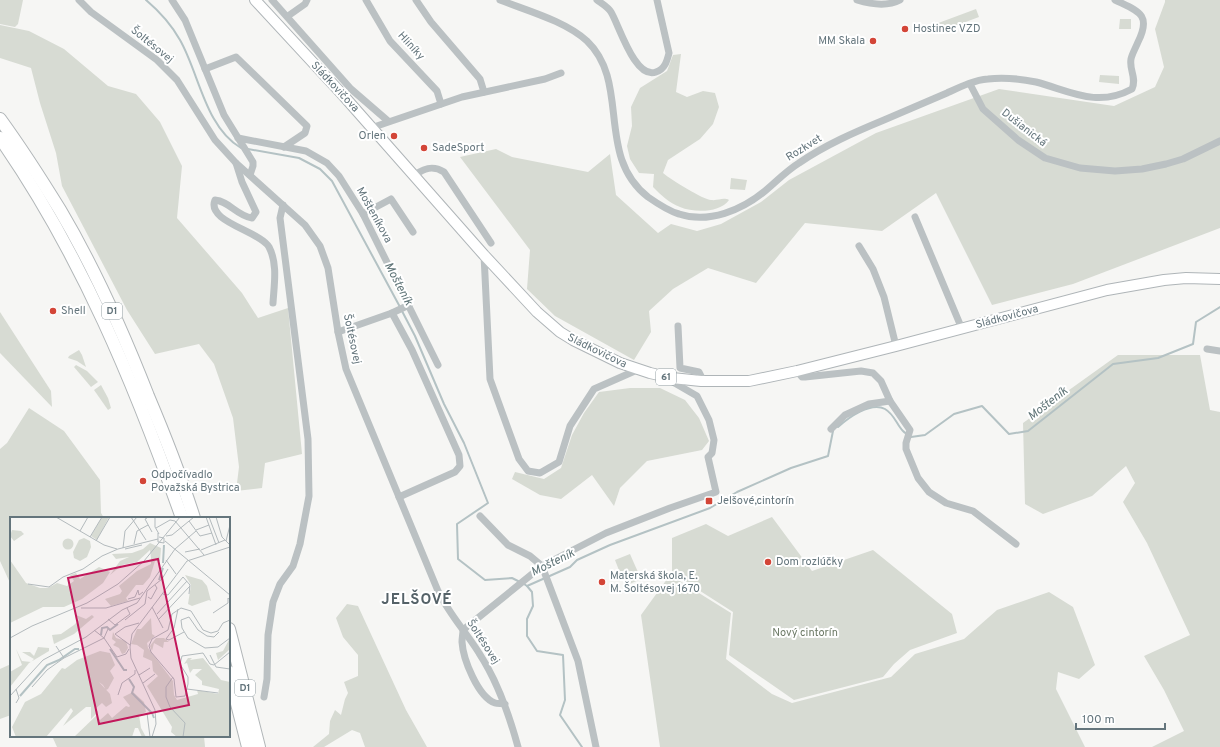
<svg xmlns="http://www.w3.org/2000/svg" width="1220" height="747" font-family="Overpass,sans-serif">
<rect width="100%" height="100%" fill="#f6f6f4"/>
<g fill="#d7dbd3">
<path d="M0 0H23L18 24 15 27 0 24Z"/>
<path d="M1165 0H1220V228L1073 284 992 305 936 193 882 231 805 223 756 283 708 268 673 289 649 311 651 332 634 360 555 316 527 289 530 250 460 157 496 149 512 157 588 172 610 154 616 195 658 233 671 224 697 231 721 224 761 202 789 180 876 133 999 89 1114 106 1155 87 1164 67 1155 29 1165 2Z"/>
<path d="M976 9 979 17 936 33 933 25Z"/>
<path d="M1120 19H1131V29H1119Z"/>
<path d="M0 25 29 31 64 49 108 86 136 94 160 122 182 166 177 218 242 293 258 318 288 308 302 454 265 463 262 488 236 491 239 467 233 418 214 364 199 344 155 354 127 310 62 186 56 153 40 103 31 68 0 58Z"/>
<path d="M681 54 676 92 687 97 703 91 715 93 719 107 713 124 700 139 668 160 663 173C670 179 704 200 711 200 718 201 723 197 729 200 720 213 694 213 680 207 669 203 661 195 653 187L654 174 639 173 630 159 627 146 632 126 631 107 640 88 667 71 673 55Z"/>
<path d="M1100 75 1119 76V84L1099 82Z"/>
<path d="M731 178 747 180 745 190 730 189Z"/>
<path d="M0 312 51 391 52 407 0 353Z"/>
<path d="M79 350 82 355 86 367 77 361 68 358 69 356Z"/>
<path d="M1118 355H1200L1210 410 1220 412V747H1152L1184 731 1164 690 1144 656 1190 635 1147 543 1123 502 1135 483 1126 466 1092 496 1043 514 1025 504 1023 423Z"/>
<path d="M76 365 87 371 98 382 91 387 74 367Z"/>
<path d="M101 385 108 398 111 408 108 410 94 390Z"/>
<path d="M630 388H660L685 400 699 418 709 441 702 450 647 461 620 488 614 506 592 475 561 499 540 495 512 479 515 472 544 479 561 468 572 435 584 413 599 392Z"/>
<path d="M29 408 64 431 100 480 101 513 104 518H11V585L0 561V449L7 443Z"/>
<path d="M772 517 812 571 873 550 952 614 957 633 910 650 894 664 883 677 794 700 729 655 733 612 672 573V538L706 524 728 536Z"/>
<path d="M630 554 641 579 625 586 615 560Z"/>
<path d="M670 575 731 613 726 659 772 694 792 703 891 677 915 654 964 639 997 610 1049 592 1073 607 1095 665 1079 679 1058 672 1056 689 1085 747H660L641 615Z"/>
<path d="M347 604 358 606 406 710 427 747H365L360 733 352 730 324 747H313L329 734 330 721 335 710 341 715 345 699 348 693 344 682 358 676V655L343 637 336 618Z"/>
<path d="M11 664V715L0 719V669Z"/>
<path d="M52 736H204L205 747H57Z"/>
</g>
<g fill="none" stroke-linecap="round" stroke-linejoin="round">
<g stroke="#b4c2c4" stroke-width="2">
<path d="M146 0C159 11 171 24 180 40 199 73 205 127 241 148"/>
<path d="M248 149 299 158 320 169 332 181 400 307"/>
<path d="M402 311 415 336 444 404 464 443 488 503 457 524 458 559 485 580 512 578 520 582"/>
<path d="M838 427C848 418 871 401 885 409 894 414 897 425 903 431 905 433 908 435 911 437L925 435 954 414 982 406 1009 434 1028 431 1113 364 1158 358 1193 344 1196 322 1220 307"/>
<path d="M524 584 527 586 570 567 577 560 610 545 710 508 737 492 791 468 828 456 833 431"/>
<path d="M527 586 532 592 533 606 527 619V636L537 651 563 655 565 700 560 715 582 747"/>
</g>
<defs>
<path id="primary" d="M255 0 342 94 484 255 537 312 560 332 573 340 620 363 650 373 672 378 701 381H749L797 371 896 346 1107 290 1164 280 1186 278 1220 279"/>
<g id="highway">
<path d="M0 119C21 148 41 179 60 210 95 269 123 332 148 396 165 436 181 477 194 518"/>
<path d="M0 138C81 254 135 385 182 518"/>
<path d="M229 629 259 747"/>
<path d="M229 672 248 747"/>
</g>
</defs>
<use href="#primary" stroke="#afb5b8" stroke-width="12"/>
<use href="#highway" stroke="#b1b6b8" stroke-width="14"/>
<g stroke="#bbc1c3" stroke-width="7">
<path d="M79 0 91 12 157 60 177 80 215 140 236 163 305 225 320 246 328 268 338 332 346 369 438 591C449 614 466 632 479 653 498 682 509 714 518 747"/>
<path d="M172 0 185 20 224 115 253 162V166L250 175"/>
<path d="M272 0 351 89 388 121"/>
<path d="M366 0 390 41 437 91 441 104"/>
<path d="M416 0 431 22 480 79 484 92"/>
<path d="M500 0C528 11 565 21 587 41 631 83 595 156 648 197 658 204 668 211 679 214 709 224 742 210 765 191 776 182 786 171 799 163 825 145 855 132 884 120 905 111 926 102 947 93 960 87 974 80 988 79 1003 77 1021 79 1036 82 1070 91 1097 108 1132 89 1137 77 1129 71 1131 59 1132 54 1136 47 1138 42 1152 14 1138 11 1115 0"/>
<path d="M597 0C601 3 608 7 611 12 619 25 635 80 656 72 665 69 667 61 669 53L657 0"/>
<path d="M857 0C870 4 887 7 900 0"/>
<path d="M288 16 305 4 307 0"/>
<path d="M205 69 236 57 307 126 305 133 284 147"/>
<path d="M970 84 983 109 1018 140 1045 158 1080 168 1115 171 1142 169 1166 164 1183 159 1220 141"/>
<path d="M371 128 462 97 545 79 561 73"/>
<path d="M238 138 306 151 327 163 339 176 363 214 438 365"/>
<path d="M236 163 242 182 256 212 252 218C237 216 229 201 215 200 206 222 260 231 269 247 278 264 274 285 273 303"/>
<path d="M415 175C424 168 433 165 444 172L491 243"/>
<path d="M363 214 391 199 413 232"/>
<path d="M915 217 962 329"/>
<path d="M859 246 873 269 884 297 896 346"/>
<path d="M484 255 490 379 519 459 528 471 540 473 559 462 570 426 594 389 637 370"/>
<path d="M392 313 409 305"/>
<path d="M678 326 680 368 699 372 701 376V381"/>
<path d="M338 332 392 313 412 350 459 455 460 466 455 472 399 497"/>
<path d="M1207 349 1220 351"/>
<path d="M797 371 802 377H805L861 371 873 373 881 381 890 401 910 430 906 443V449L918 478 929 492 946 503 973 511 1016 544"/>
<path d="M831 429 845 415 869 404 890 401"/>
<path d="M480 516 508 545 530 556 542 566 578 661 596 747"/>
<path d="M264 697 267 679 268 635 273 602 280 584 293 566 300 544 309 496 308 439 280 218 283 205"/>
<path d="M505 704C502 703 498 704 495 703 478 697 463 659 462 642 462 638 463 634 463 630L542 566 606 533 670 508 716 492 708 457 712 453 714 440 709 420 697 396 666 378"/>
</g>
<use href="#primary" stroke="#fff" stroke-width="10"/>
<use href="#highway" stroke="#fff" stroke-width="12"/>
</g>
<g fill="#d34537" stroke="#fff" stroke-width="1.5">
<circle cx="905" cy="29" r="4"/>
<circle cx="873" cy="41" r="4"/>
<circle cx="394" cy="136" r="4"/>
<circle cx="424" cy="148" r="4"/>
<circle cx="53" cy="311" r="4"/>
<circle cx="143" cy="481" r="4"/>
<rect x="705" y="497" width="8" height="8" rx="2"/>
<circle cx="768" cy="562" r="4"/>
<circle cx="602" cy="582" r="4"/>
</g>
<g text-anchor="middle" dominant-baseline="central" stroke-width="4" stroke-linejoin="round" paint-order="stroke">
<g fill="#fff" stroke="#929ea3" stroke-width="1">
<rect x="102" y="303" width="20" height="16" rx="3"/>
<rect x="656" y="369" width="20" height="16" rx="3"/>
<rect x="235" y="680" width="20" height="16" rx="3"/>
</g>
<g font-size="10" font-weight="bold" fill="#64757c">
<text x="112" y="311">D1</text>
<text x="666" y="377">61</text>
<text x="245" y="688">D1</text>
</g>
<g font-size="11" fill="#64757c" stroke="#fff" text-anchor="start">
<text x="913" y="29">Hostinec VZD</text>
<text x="865" y="41" text-anchor="end">MM Skala</text>
<text x="386" y="136" text-anchor="end">Orlen</text>
<text x="432" y="148">SadeSport</text>
<text x="61" y="311">Shell</text>
<text x="151" y="475">Odpočívadlo<tspan x="151" dy="13">Považská Bystrica</tspan></text>
<text x="717" y="501">Jelšové,cintorín</text>
<text x="776" y="562">Dom rozlúčky</text>
<text x="610" y="576">Materská škola, E.<tspan x="610" dy="13">M. Šoltésovej 1670</tspan></text>
</g>
<g font-size="11" fill="#64757c" stroke="#fff">
<text transform="translate(152 45) rotate(39)">Šoltésovej</text>
<text transform="translate(411 46) rotate(48)">Hliníky</text>
<text transform="translate(335 87) rotate(47)">Sládkovičova</text>
<text transform="translate(1024 128) rotate(38)">Dušianická</text>
<text transform="translate(804 148) rotate(-32)">Rozkvet</text>
<text transform="translate(374 215) rotate(61)">Mošteníkova</text>
<text transform="translate(1007 317) rotate(-15)">Sládkovičova</text>
<text transform="translate(352 339) rotate(78)">Šoltésovej</text>
<text transform="translate(597 351) rotate(26)">Sládkovičova</text>
<text transform="translate(483 642) rotate(57)">Šoltésovej</text>
</g>
<g font-size="11" fill="#6d7a66" stroke="#fff">
<text x="805" y="633">Nový cintorín</text>
</g>
<g font-size="12" font-style="italic" fill="#5f7477" stroke="#fff">
<text transform="translate(398 284) rotate(62)">Mošteník</text>
<text transform="translate(1048 404) rotate(-38)">Mošteník</text>
<text transform="translate(553 563) rotate(-26)">Mošteník</text>
</g>
<g font-size="15" font-weight="bold" letter-spacing="1" fill="#556268" stroke="#fff">
<text x="417" y="600">JELŠOVÉ</text>
</g>
</g>
<g transform="translate(10 517)">
<rect width="220" height="220" fill="#f6f6f4"/>
<path d="M92 0H99L87 23 81 19ZM2 13 11 14 14 17 4 24 0 19ZM74 21 80 24 81 30 77 40 70 44 64 41 63 35 69 23ZM52.5 27a5.5 5.5 0 1 1 11 0a5.5 5.5 0 1 1-11 0ZM140 26 151 31 150 44H145L140 60 133 68H126L116 81 118 84 101 89 95 82 110 77 112 74 109 69 127 54 141 47V41L140 33 127 45 112 48 100 58 110 44 119 40 106 42 102 37 122 36 133 32ZM0 43 16 66 30 71H38L47 66 57 69 64 64 60 58 66 56 70 62 89 50 100 55 93 66 72 82 54 90H33L0 106ZM175 58 192 63 197 69 201 84 199 83 182 89 178 87 181 68ZM66 98 76 102 82 98 84 100 64 117 44 127 42 118 51 117 64 108 69 103ZM141 101 142 117 145 119 137 126 138 131 163 164 164 178 167 183 188 177 187 173 208 177 209 172 192 168V164L185 158 192 152H183L180 156 177 146 174 147 178 141H182L180 143 193 141 211 163 220 165V220H167L161 215 162 210 137 169 148 159 143 154 142 144 133 140 134 133 127 128 121 127 127 112H131ZM103 115 106 121 116 124 118 131 115 136 112 137 109 131 103 128 106 125 102 122ZM146 121H154L159 125H154L153 131 144 126 142 134 140 129ZM220 121V132L208 143 206 136 213 134ZM28 130 39 131V134L19 146 0 170V155L12 148 6 132 12 144 21 145 24 142 12 135H20L24 139ZM90 134 100 136 105 148 100 154 104 161 98 172 96 173 93 168 89 165 100 177 102 186 96 190 92 186 85 192 88 195 81 202V190H76L53 209 63 194 61 191 36 220H6L2 210 15 185 31 177 52 151 55 152 67 143ZM123 175 134 185 136 195 129 198 131 211 136 220H132L128 211H125L122 220H64L87 198 90 203 98 196 102 201 116 189 119 190 120 189 113 180Z" fill="#d7dbd3"/>
<path fill="none" stroke="#b4c2c4" stroke-width="2" d="M153 46 154 28M149 63 153 51M91 118 92 111 97 110 100 113 108 107M100 132 114 153H117M119 162 124 170 122 176 142 196 144 201M10 179 37 148 49 143 65 132H69"/>
<path fill="none" stroke="#b3babd" stroke-width="1" d="M46 0 94 28 107 32M121 0 136 23M145 0V10L149 17M196 0 206 28M199 0 209 26M206 0 212 20 220 28M137 1 135 2 142 15M179 4 190 19 202 16M146 11 160 3 165 4 194 38M186 13 199 8M70 14 78 0M148 16V25L154 26V21L149 20M156 19 162 18 184 0M80 20 92 0M86 24 100 0M155 24 220 78M216 24 220 8M124 27 127 14 138 8M113 31 115 14 127 0M115 32 132 28M191 33 215 23M175 35 190 32M156 43 166 57M18 67 39 70 53 60 73 52 92 39 108 32 148 22M137 74 152 62 158 52M153 77 158 78 173 60 180 68 179 77M138 80 141 82 147 71 145 68M118 82 125 80 128 73 129 78 133 75M142 90 153 111M71 91H96L130 81M168 92 164 111 156 122 159 123 174 115M203 96 218 86V81L220 83M147 97 177 64M98 102 105 108 120 97 117 91M149 102 180 69M115 103 135 87 137 74M84 113 94 121 107 140 116 137 119 132M208 114 213 106 220 103M209 115 204 120 197 119 188 113 179 100 171 103 172 111 178 121 195 131 208 130 220 121M0 121 22 109 77 86 108 67 134 44 170 0M120 128 105 117 115 110 129 106M46 129 54 141M200 138 206 150 220 152M204 148 200 147 193 136 172 139 170 147 178 160V167L175 179 166 180 164 162 141 135 139 129 142 122 158 113 162 97 171 91 181 94 193 113 201 116 208 114M204 148 220 135M129 158 140 151M163 160 156 170V180L160 190 175 206 173 220M133 166 145 157M22 170 37 153 54 141 94 121 98 112M177 172 208 176M108 178 112 166 125 157V153M0 179 33 143 76 120 112 93 127 86 165 32 186 14M6 186 9 181 6 172M137 196 140 220M142 220 146 207 145 193 121 141 120 130 122 117 177 44 220 30"/>
<path fill="#c2185b" fill-opacity="0.15" stroke="#c2185b" stroke-width="2" d="M148 42 179 188 89 207 58 61Z"/>
<rect width="220" height="220" fill="none" stroke="#64757c" stroke-width="2"/>
</g>
<path d="M1076 723v6h89v-6" fill="none" stroke="#64757c" stroke-width="2"/>
<text x="1082" y="723" font-size="12" fill="#64757c" stroke="#ffffff" stroke-width="3" paint-order="stroke">100 m</text>
</svg>
